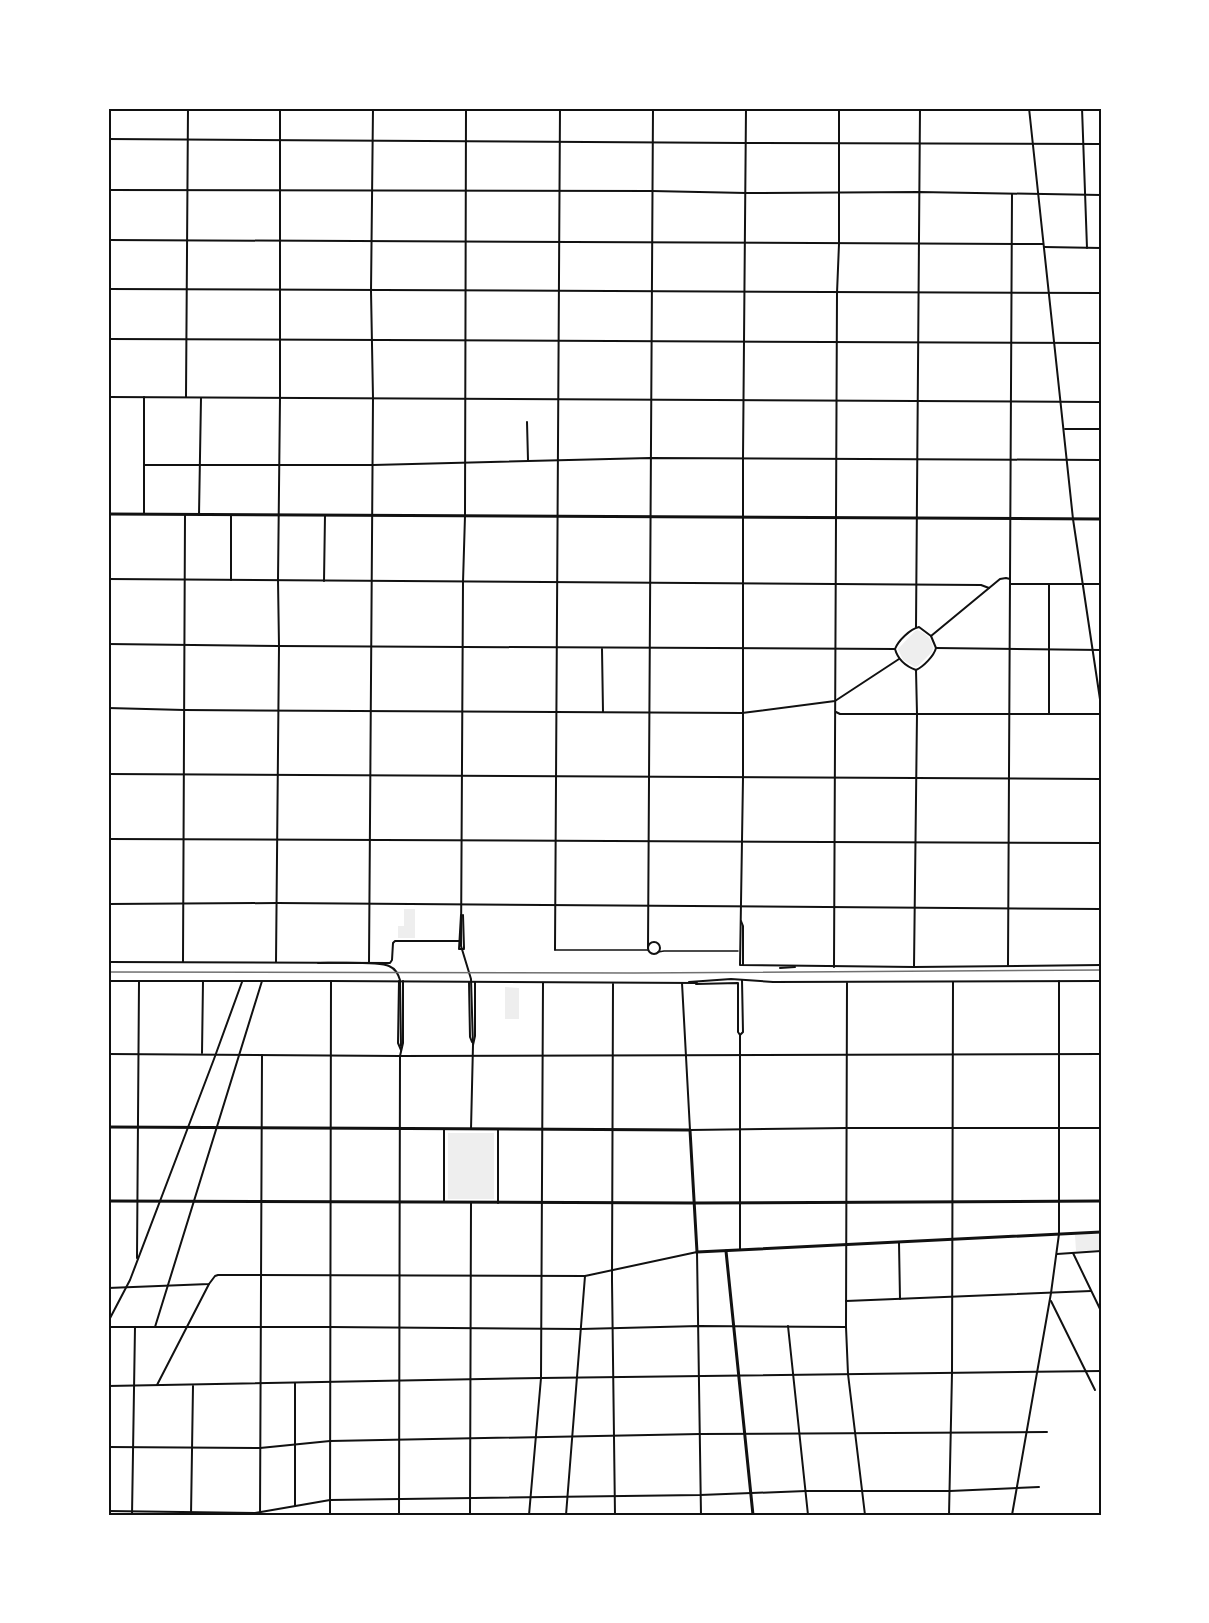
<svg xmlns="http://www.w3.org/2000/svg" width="1209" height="1623" font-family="'Work Sans',sans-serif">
<rect width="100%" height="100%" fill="#fff"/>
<g fill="#eee">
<path d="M917 630C926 633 932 639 933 648L932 652 918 666 915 667 903 660 898 649 915 631Z"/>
<path d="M404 909H415V938H398V926H404Z"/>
<path d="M505 987 519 988V1019H505Z"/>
<rect x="448" y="1133" width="46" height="66"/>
<path d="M1101 1234V1250L1076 1251 1075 1235Z"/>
</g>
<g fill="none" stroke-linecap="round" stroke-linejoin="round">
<g stroke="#111" stroke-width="1.5">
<path d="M556 950H648"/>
<path d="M658 952 664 951H738"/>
</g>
<g stroke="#111" stroke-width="2">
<path d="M466 108 465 516 463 582 461 946 471 979 473 1045"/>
<path d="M746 108 743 458V778L740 965 914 967 1101 965"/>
<path d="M1029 108 1073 519 1101 706"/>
<path d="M1082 108 1087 248"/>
<path d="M108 139 745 143 1101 144"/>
<path d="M108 190 652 191 746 193 919 192 1101 195"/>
<path d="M108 240 1043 244"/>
<path d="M1044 247 1101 248"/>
<path d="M108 289 1101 293"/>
<path d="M108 339 1101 343"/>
<path d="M108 397 1101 402"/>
<path d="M144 397V514"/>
<path d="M186 397 188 108"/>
<path d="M527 422 528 460"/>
<path d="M1065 429H1101"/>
<path d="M144 465H373L650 458 1101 460"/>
<path d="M199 515 201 398"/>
<path d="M231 515V580"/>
<path d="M108 579 981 585 989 588"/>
<path d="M324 581 325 515"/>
<path d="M1011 584H1101"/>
<path d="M916 627 920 108"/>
<path d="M919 627 931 636 936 648C934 656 923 667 916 670 905 666 898 660 895 649 898 641 910 629 919 627Z"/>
<path d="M931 636 1000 579 1006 578 1010 579"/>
<path d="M108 644 279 646 895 649"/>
<path d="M936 648 1101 650"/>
<path d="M602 649 603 712"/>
<path d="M108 708 184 710 742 713 835 701 899 659"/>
<path d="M836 712 840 714H1101"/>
<path d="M1049 714V585"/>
<path d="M108 774 1101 779"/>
<path d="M108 839 1101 843"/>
<path d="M108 904 277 903 1101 909"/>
<path d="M461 915 459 949H464"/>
<path d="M463 915 464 948"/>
<path d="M741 921 743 926V965"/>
<circle cx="654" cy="948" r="6"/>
<path d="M648 948 653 108"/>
<path d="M555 950 560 108"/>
<path d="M108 962 390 963 392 960 393 943 395 941H459"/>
<path d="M183 962 185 515"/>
<path d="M276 962 279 646 278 580 280 398V108"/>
<path d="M369 962 373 398 371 291 373 108"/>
<path d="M318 963C332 963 379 961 389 966 396 969 398 974 400 980L401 1046"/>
<path d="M1008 965 1012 194"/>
<path d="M1100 965 1101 776"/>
<path d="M834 967 837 293 839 244V108"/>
<path d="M914 967 917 714 916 670"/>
<path d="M780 968 795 967"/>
<path d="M108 981H331L697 983"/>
<path d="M399 981 398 1043 401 1050"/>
<path d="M469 982 470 1037 472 1042"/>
<path d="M689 982 731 979 773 982 1101 981"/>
<path d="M682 983 690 1130 847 1128H1101"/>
<path d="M847 983 846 1327 848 1374 865 1515"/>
<path d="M613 984 612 1281 615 1515"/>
<path d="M696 984 738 983V1032L740 1035V1250"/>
<path d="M740 1035 743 1032 742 980"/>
<path d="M202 1053 203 981"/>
<path d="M108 1054 400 1056 1101 1054"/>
<path d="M471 1129 473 1045 475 1036V982"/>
<path d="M498 1129V1203"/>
<path d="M444 1202V1130"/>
<path d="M899 1243 900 1299"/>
<path d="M1073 1253 1101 1311"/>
<path d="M1057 1254 1101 1251"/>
<path d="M137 1258 139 982"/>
<path d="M108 1288 209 1284 215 1276 218 1275 585 1276 697 1252 701 1515"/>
<path d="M846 1301 1091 1291"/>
<path d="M1051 1301 1095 1390"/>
<path d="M108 1322 130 1280 214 1059 242 982"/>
<path d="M788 1326 808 1515"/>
<path d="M108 1327H330L581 1329 699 1326 846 1327"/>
<path d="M155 1327 262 981"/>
<path d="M157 1385 209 1284"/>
<path d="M108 1386 541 1378 1101 1371"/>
<path d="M108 1447 260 1448 330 1441 700 1434 1047 1432"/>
<path d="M295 1506V1383"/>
<path d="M108 1511 255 1513 330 1500 700 1495 806 1491H950L1039 1487"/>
<path d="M132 1515 135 1327"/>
<path d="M191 1515 193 1386"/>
<path d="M260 1515 262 1055"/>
<path d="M330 1515 331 981"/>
<path d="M399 1515 400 1056 403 1043V981"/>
<path d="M470 1515 471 1203"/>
<path d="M529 1515 541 1378 543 983"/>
<path d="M566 1515 585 1276"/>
<path d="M949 1515 952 1373 953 982"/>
<path d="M1012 1515 1051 1293 1059 1234V981"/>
</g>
<g stroke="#111" stroke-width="3">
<path d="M108 514 1101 519"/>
<path d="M108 1127 690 1130 697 1252 1101 1232"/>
<path d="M108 1201 695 1203 1101 1201"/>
<path d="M726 1251 753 1515"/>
</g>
<path stroke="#707070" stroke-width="1.5" d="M108 972 634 973 1101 970"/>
</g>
<rect width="1209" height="1623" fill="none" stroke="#ffffff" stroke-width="219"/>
<rect x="110" y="110" width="990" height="1404" fill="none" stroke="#111" stroke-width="2"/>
</svg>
